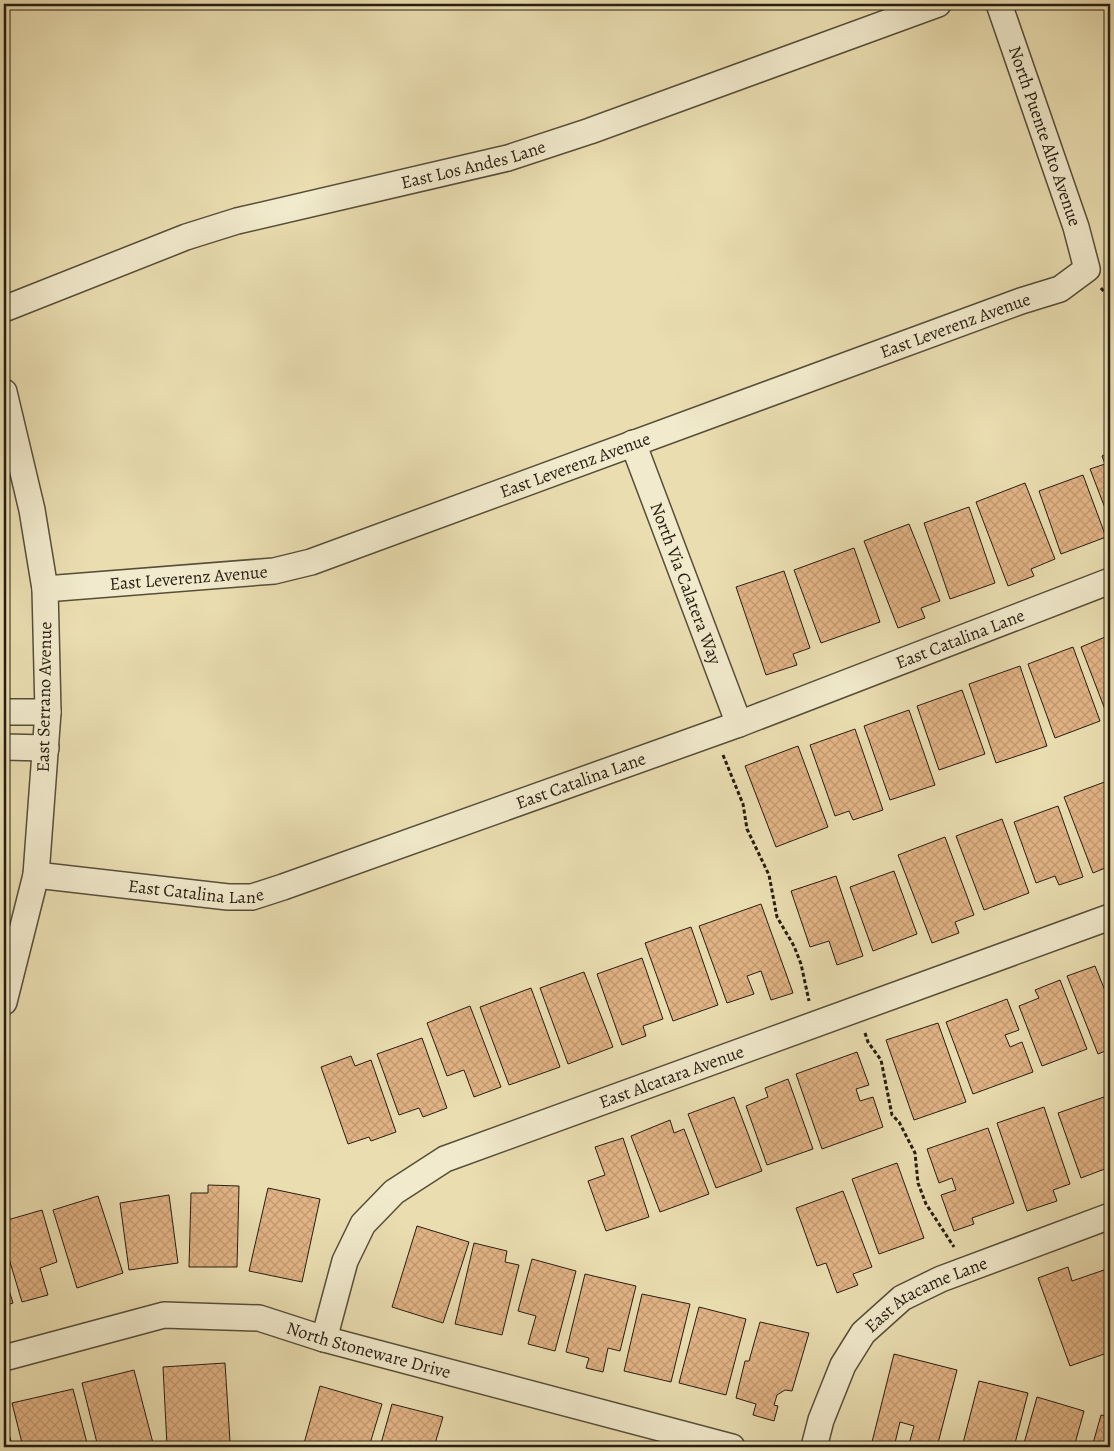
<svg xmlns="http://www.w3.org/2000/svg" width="1114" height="1451" font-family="Alegreya,serif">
<defs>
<pattern id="building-cross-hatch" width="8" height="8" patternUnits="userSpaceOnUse" patternTransform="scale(1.25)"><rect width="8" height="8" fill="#e2b385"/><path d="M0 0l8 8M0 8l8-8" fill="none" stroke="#c29a72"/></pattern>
</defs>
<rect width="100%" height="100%" fill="#eadeb1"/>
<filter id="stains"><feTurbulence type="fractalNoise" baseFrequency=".004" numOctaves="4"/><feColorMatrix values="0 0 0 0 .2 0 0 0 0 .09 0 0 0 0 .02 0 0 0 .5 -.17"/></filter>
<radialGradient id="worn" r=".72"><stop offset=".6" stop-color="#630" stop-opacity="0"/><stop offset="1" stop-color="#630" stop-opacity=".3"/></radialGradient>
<g fill="url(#building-cross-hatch)" stroke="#261e12">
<path d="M1110 452V521L1090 469 1105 464 1102 456Z"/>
<path d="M1083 475 1106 537 1061 554 1039 491Z"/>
<path d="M1025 483 1055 559 1031 569 1034 576 1008 586 976 502Z"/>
<path d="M969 507 995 583 950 599 924 523Z"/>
<path d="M909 524 940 601 921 608 925 618 898 628 864 541Z"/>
<path d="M854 548 880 622 821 643 794 570Z"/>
<path d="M784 571 810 648 793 654 797 665 766 675 736 587Z"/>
<path d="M1110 635V720H1109L1081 647Z"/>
<path d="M1073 647 1100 721 1055 738 1028 664Z"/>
<path d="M1020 666 1047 746 996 763 969 684Z"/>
<path d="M962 690 985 754 939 770 917 706Z"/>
<path d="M909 710 935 785 890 800 864 726Z"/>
<path d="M855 729 883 810 853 820 849 811 835 816 810 745Z"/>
<path d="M798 746 828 827 776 847 745 766Z"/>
<path d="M1110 780V866L1093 873 1064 797Z"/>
<path d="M1058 806 1083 877 1059 885 1055 876 1036 883 1014 822Z"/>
<path d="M1002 819 1029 893 984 910 956 836Z"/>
<path d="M945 837 974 915 955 922 959 933 932 943 898 855Z"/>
<path d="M894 871 917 934 873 951 850 887Z"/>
<path d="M836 876 863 956 837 965 829 941 810 947 791 891Z"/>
<path d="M761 904 793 993 771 1000 761 971 747 976 754 994 727 1003 699 926Z"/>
<path d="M691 927 718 1005 673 1021 645 943Z"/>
<path d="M642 958 663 1019 643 1026 646 1036 622 1045 597 974Z"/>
<path d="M1095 966 1106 993 1110 992V1049L1098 1054 1067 976Z"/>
<path d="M584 972 613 1047 568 1064 540 988Z"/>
<path d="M1060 980 1087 1049 1042 1066 1019 1006 1039 998 1035 990Z"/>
<path d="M531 988 560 1067 509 1085 480 1007Z"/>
<path d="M1007 999 1019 1030 1005 1035 1010 1047 1022 1042 1033 1072 973 1094 946 1022Z"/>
<path d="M470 1006 501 1087 474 1097 464 1070 447 1076 427 1023Z"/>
<path d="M938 1023 966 1102 914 1120 886 1040Z"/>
<path d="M422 1038 447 1108 423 1117 419 1108 399 1115 377 1054Z"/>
<path d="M857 1052 869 1085 856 1089 860 1101 873 1097 883 1127 822 1149 796 1074Z"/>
<path d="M351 1056 355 1066 371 1060 396 1132 371 1141 369 1137 348 1144 321 1067Z"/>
<path d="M788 1079 813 1149 767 1165 746 1106 768 1097 765 1088Z"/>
<path d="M734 1097 762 1171 716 1188 688 1114Z"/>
<path d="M1104 1097 1110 1115V1167L1081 1178 1058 1113Z"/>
<path d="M1044 1107 1070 1184 1053 1190 1057 1201 1027 1211 997 1123Z"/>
<path d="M670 1120 674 1133 684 1129 709 1194 660 1212 631 1136Z"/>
<path d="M988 1128 1014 1203 972 1218 974 1224 954 1231 941 1195 956 1190 952 1178 939 1183 927 1149Z"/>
<path d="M623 1138 649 1217 606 1231 588 1181 605 1175 595 1147Z"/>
<path d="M897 1163 924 1238 879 1254 852 1179Z"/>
<path d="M208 1185 239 1186 237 1267H189L191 1193H208Z"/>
<path d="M268 1188 320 1199 302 1282 249 1271Z"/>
<path d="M843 1191 872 1267 853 1274 858 1285 837 1293 826 1263 817 1266 796 1208Z"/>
<path d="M169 1195 178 1263 129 1270 120 1203Z"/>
<path d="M98 1196 123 1273 77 1288 53 1210Z"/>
<path d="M42 1210 57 1262 40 1268 48 1295 22 1302 4 1242V1221Z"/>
<path d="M417 1226 469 1242 443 1323 392 1307Z"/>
<path d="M474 1243 507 1251 505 1262 519 1265 502 1335 455 1324Z"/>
<path d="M532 1259 576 1271 555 1351 528 1344 536 1316 518 1311Z"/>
<path d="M1068 1267 1072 1281 1104 1270 1110 1288V1352L1070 1366 1038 1278Z"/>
<path d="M4 1274 13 1303 4 1306Z"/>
<path d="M585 1274 636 1286 620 1351 608 1348 603 1372 586 1368 589 1358 566 1352Z"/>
<path d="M642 1294 690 1304 671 1382 624 1371Z"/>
<path d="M699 1307 746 1319 726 1395 679 1383Z"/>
<path d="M760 1322 809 1333 792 1391 785 1390 777 1395 774 1405 778 1406 774 1421 753 1415 756 1404 736 1398 745 1361H749Z"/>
<path d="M894 1354 957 1370 937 1447H924L909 1444 914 1426 900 1422 894 1447 871 1446Z"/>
<path d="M225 1363 230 1442 167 1446 163 1367Z"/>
<path d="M134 1370 154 1447H98L82 1383Z"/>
<path d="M979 1381 1028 1393 1014 1447H962Z"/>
<path d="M320 1386 382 1404 369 1447H303Z"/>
<path d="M73 1389 88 1447H23L12 1403Z"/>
<path d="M1037 1397 1084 1411 1074 1447H1023Z"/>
<path d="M392 1404 443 1417 434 1447H380Z"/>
<path d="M1101 1415 1110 1417V1447H1092Z"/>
<path d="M4 1419 13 1447H4Z"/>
</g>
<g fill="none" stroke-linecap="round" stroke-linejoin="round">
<defs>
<g id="minor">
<path id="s1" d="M4 309 186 237 237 221 508 158 590 131 938 4"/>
<path d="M4 392 32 510 45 589 48 712 36 875 4 1002"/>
<path id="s2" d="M633 443 739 724"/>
<path id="s3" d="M45 589 274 571 311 562 1021 301 1060 289 1087 269 1076 227 999 4"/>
<path d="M4 712H48"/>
<path d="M4 747 46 748"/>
<path id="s4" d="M36 875 228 897H252L283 887 739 724 1110 581"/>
<path id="s5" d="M324 1339 345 1261 363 1224 394 1192 445 1159 1110 917"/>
<path id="s6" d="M4 1358 164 1315 259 1318 324 1339 732 1447"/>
<path id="s7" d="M814 1447 821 1420 843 1365 863 1333 902 1298 941 1279 1110 1216"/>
</g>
</defs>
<use href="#minor" stroke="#574e3a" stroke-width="28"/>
<g stroke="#261e12" stroke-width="3" stroke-dasharray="4 2.5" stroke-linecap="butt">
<path d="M1101 288 1110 299"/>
<path d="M723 755 743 804 747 829 769 875 777 917 794 946 801 964 809 1001"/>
<path d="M865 1033 868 1042 881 1060 892 1115 899 1122 915 1153 918 1183 926 1204 954 1247"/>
</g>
<use href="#minor" stroke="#f1eacc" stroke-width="25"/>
</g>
<g text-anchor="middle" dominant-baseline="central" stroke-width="5" stroke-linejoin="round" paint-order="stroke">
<g font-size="18" fill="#261e12" stroke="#f1eacc">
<text transform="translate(1045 136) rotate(71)">North Puente Alto Avenue</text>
<text stroke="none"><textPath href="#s1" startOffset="492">East Los Andes Lane</textPath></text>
<text stroke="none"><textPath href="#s3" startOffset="954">East Leverenz Avenue</textPath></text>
<text stroke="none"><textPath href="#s3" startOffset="549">East Leverenz Avenue</textPath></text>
<text stroke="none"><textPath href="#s3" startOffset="144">East Leverenz Avenue</textPath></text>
<text stroke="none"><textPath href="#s2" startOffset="150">North Via Calatera Way</textPath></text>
<text stroke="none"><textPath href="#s4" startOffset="971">East Catalina Lane</textPath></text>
<text transform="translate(44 697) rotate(-89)">East Serrano Avenue</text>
<text stroke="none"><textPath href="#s4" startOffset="566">East Catalina Lane</textPath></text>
<text stroke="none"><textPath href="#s4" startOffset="161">East Catalina Lane</textPath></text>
<text stroke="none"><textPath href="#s5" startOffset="468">East Alcatara Avenue</textPath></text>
<text stroke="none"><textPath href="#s7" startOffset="200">East Atacame Lane</textPath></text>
<text stroke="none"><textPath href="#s6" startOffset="375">North Stoneware Drive</textPath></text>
</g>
</g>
<rect width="1114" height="1451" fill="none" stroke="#eadeb1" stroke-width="20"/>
<rect x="5" y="5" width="1104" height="1441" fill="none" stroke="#261e12" stroke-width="2.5"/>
<rect x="10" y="10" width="1094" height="1431" fill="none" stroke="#261e12"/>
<rect width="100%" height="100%" filter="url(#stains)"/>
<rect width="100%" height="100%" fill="url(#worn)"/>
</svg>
